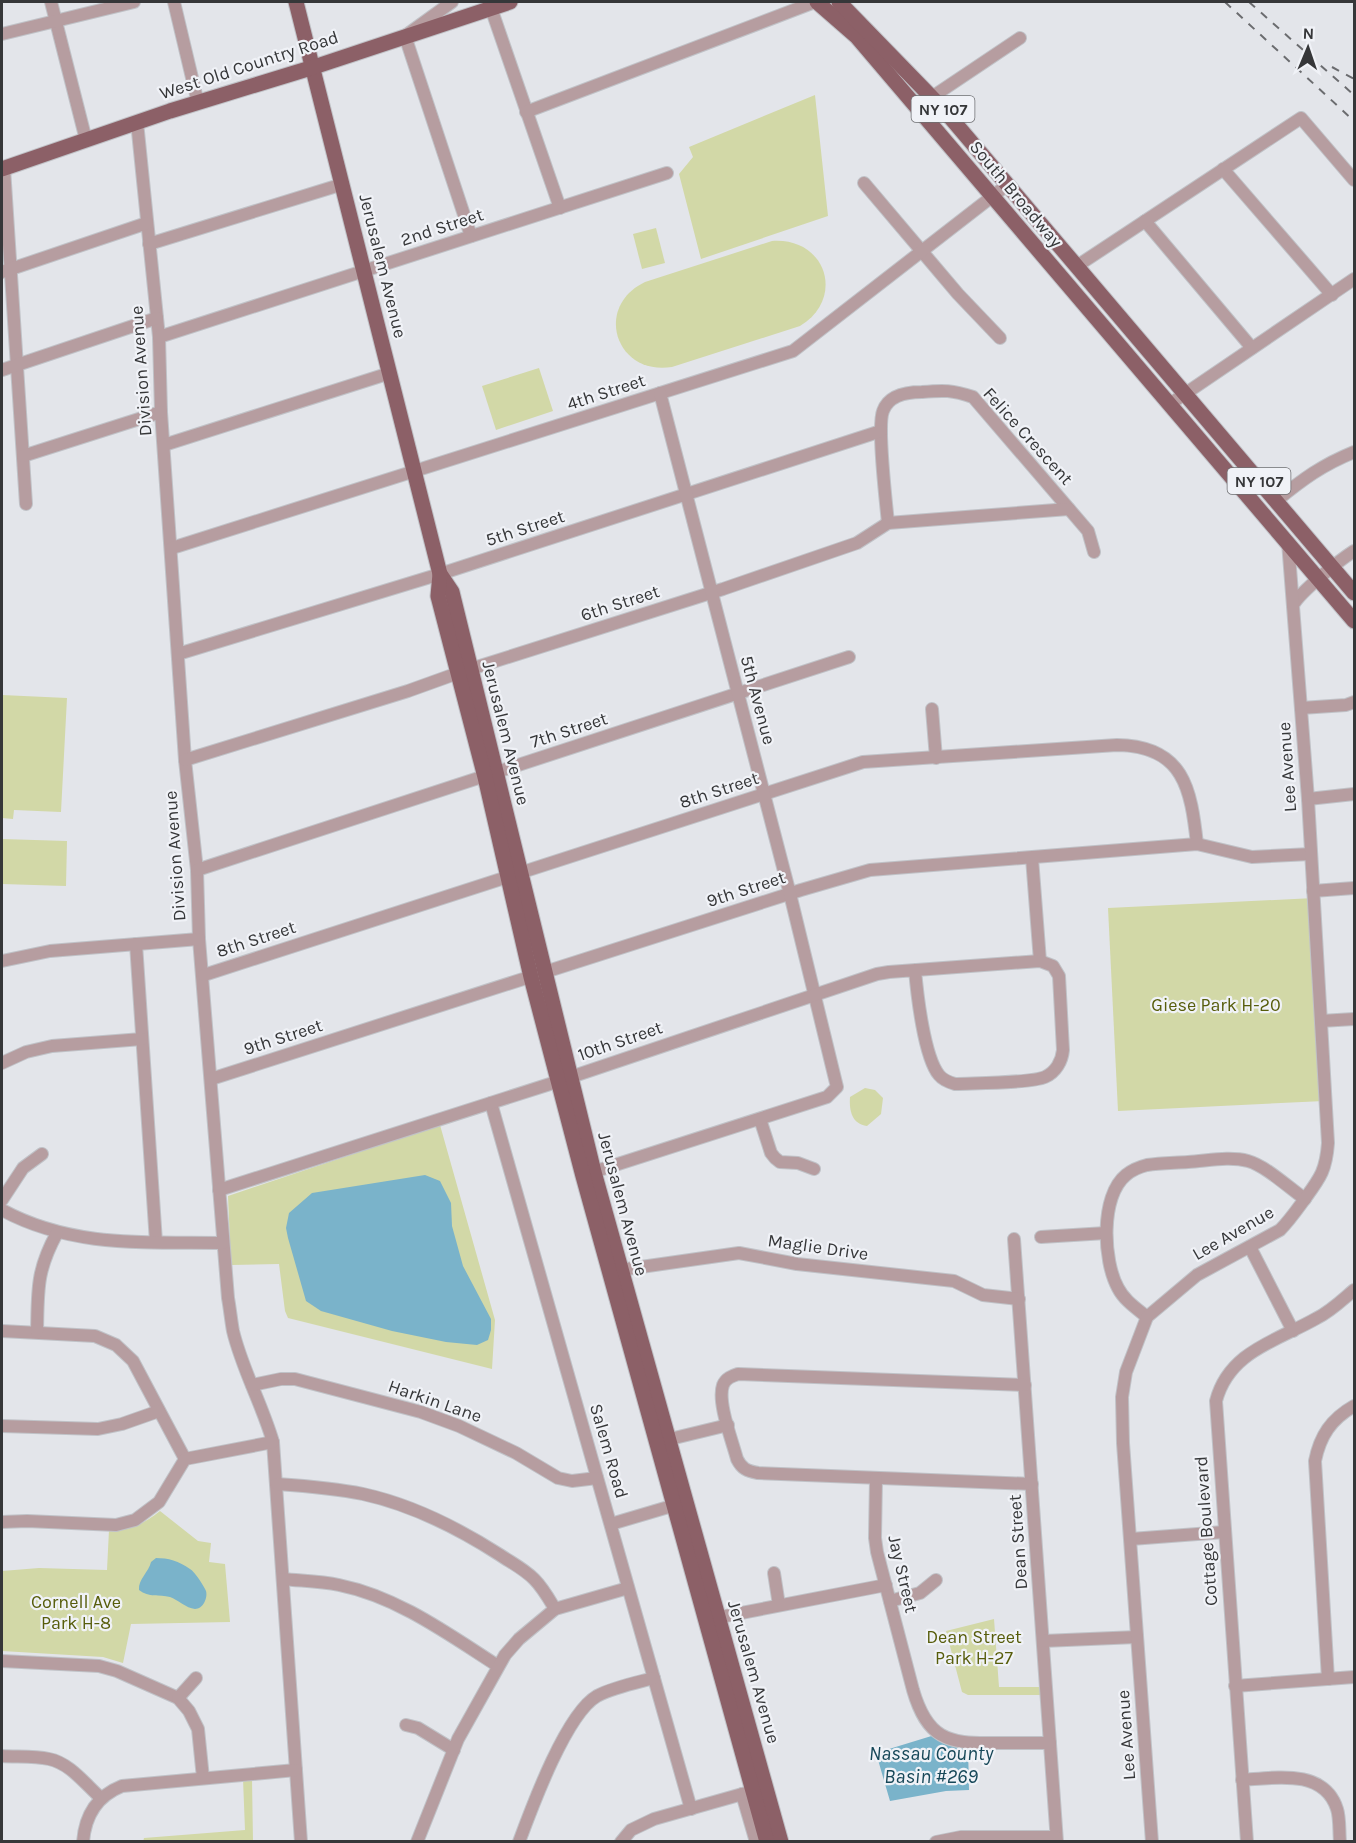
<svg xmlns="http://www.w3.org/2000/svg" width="1356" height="1843" font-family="Karla,sans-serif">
<rect width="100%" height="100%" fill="#e3e5ea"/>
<g fill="#d2d8a7">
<path d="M815 95 828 216 701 259 679 174 693 157 689 147Z"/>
<path d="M656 228 665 263 642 269 633 234Z"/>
<path d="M772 241C826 237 846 298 800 326L672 367C616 376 593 307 645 282Z"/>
<path d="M539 368 553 411 496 430 482 386Z"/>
<path d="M2 695 67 698 61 812 14 810 13 819 2 818Z"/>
<path d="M2 839 67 841 66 886 2 884Z"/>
<path d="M1314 898 1324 1101 1118 1111 1108 908Z"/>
<path d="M865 1088 875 1090 883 1098 881 1114 867 1126C852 1124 849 1111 850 1097Z"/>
<path d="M440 1125 495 1320 492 1369 288 1318 285 1311 279 1264 231 1265 228 1196Z"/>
<path d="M160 1511 198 1541 211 1543 209 1562 225 1564 230 1622 131 1624 123 1663 103 1657 2 1651V1571L39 1568 107 1570 109 1530C128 1532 145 1523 160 1511Z"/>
<path d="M994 1619 999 1687H1041V1695H968L962 1692 946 1631Z"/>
<path d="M243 1779H252L253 1841 143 1842 144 1838 245 1830Z"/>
</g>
<g fill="#7ab3ca">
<path d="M425 1175 440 1181 451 1203 452 1226 463 1266 491 1319V1330L488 1340 477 1345 446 1342 392 1331 321 1311 306 1301 288 1238 286 1228 289 1213 312 1193Z"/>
<path d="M156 1558C168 1558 179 1561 190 1569 195 1572 204 1586 206 1591 208 1598 203 1609 195 1609 186 1608 178 1600 170 1597 159 1594 149 1598 139 1590 138 1579 149 1572 151 1562Z"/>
<path d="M938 1734 968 1745 969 1790 946 1791 890 1801 876 1753Z"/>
</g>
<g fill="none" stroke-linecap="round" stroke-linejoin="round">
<defs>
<g id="minor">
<path d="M51 2 86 140"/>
<path d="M174 2 198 103"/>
<path d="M452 2 405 36 471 236"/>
<path d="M491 8 560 208"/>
<path d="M2 34 134 2"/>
<path d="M932 97 1020 38"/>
<path d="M526 112 815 2"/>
<path d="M137 122 159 337 161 412 185 760 197 870 199 939 228 1298C230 1309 231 1320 233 1331 242 1369 262 1404 273 1442L301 1842"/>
<path d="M4 168 26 504"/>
<path d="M1223 169 1332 295"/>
<path d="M864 183 958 294 1000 338"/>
<path d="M1145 221 1252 348"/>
<path d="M149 244 343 184"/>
<path d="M1077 266 1301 118 1354 180"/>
<path d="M2 272 147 223"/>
<path d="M159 337 667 173"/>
<path d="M2 370 157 318"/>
<path d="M1170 404 1354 279"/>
<path d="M164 445 390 373"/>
<path d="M23 456 161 412"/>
<path d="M1276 501C1303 479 1322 465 1354 452"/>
<path d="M888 523C886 502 877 426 883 411 889 394 908 392 922 392 944 390 952 390 973 397L1088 531 1094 552"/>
<path d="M172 548 793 351 1007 185"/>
<path d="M1293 605C1301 591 1340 560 1354 551"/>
<path d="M178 654 440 574 881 431"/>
<path d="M1301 708 1346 705 1354 702"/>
<path d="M932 709 936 758"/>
<path d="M185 760 408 691 458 673 723 589 857 543 888 523 1069 509"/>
<path d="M1308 799 1354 794"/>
<path d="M1032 858 1040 961"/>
<path d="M197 870 849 657"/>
<path d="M1313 891 1354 888"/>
<path d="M136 944 156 1242"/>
<path d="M2 961 50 951 199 939"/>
<path d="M204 975 863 762 1117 745C1184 746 1191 789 1197 844"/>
<path d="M1321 1021 1354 1019"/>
<path d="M2 1063 26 1052 52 1046 142 1039"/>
<path d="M211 1079 801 890 870 870 1197 844 1252 857 1311 854"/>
<path d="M491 1103 691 1809"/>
<path d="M760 1119 771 1153 775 1158 780 1162 798 1163 814 1169"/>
<path d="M587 1174 827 1097 837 1087 790 894 660 393"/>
<path d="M219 1190 550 1084 877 974 889 972 1040 961 1053 966 1059 976 1063 1050C1062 1061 1056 1072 1045 1077 1032 1083 973 1083 955 1084 948 1082 943 1080 939 1075 924 1057 917 993 915 970"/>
<path d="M2 1200 23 1168 42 1154"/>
<path d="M2 1210C72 1248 146 1242 223 1243"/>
<path d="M1041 1237 1106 1233"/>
<path d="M1014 1239 1057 1842"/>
<path d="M1250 1247 1293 1331"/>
<path d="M613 1271 739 1253 797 1264 954 1281 983 1295 1019 1299"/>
<path d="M1147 1317C1136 1308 1124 1300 1118 1288 1103 1261 1100 1196 1126 1175 1132 1170 1139 1167 1147 1165 1160 1163 1174 1163 1188 1162 1207 1161 1229 1156 1248 1161 1266 1166 1289 1188 1305 1199"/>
<path d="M2 1331 95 1336 116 1345 133 1361 185 1459"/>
<path d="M37 1332C38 1291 36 1271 57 1233"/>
<path d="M252 1385 281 1379H295L421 1412 459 1426 516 1453 558 1478 572 1481 597 1478"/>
<path d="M1025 1385 738 1374C732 1376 726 1378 723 1385 717 1402 732 1440 737 1459 742 1469 747 1471 758 1473L1032 1484"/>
<path d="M2 1426 98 1429 122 1424 159 1411"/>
<path d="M662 1441 728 1425"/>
<path d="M876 1478 875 1538 877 1552 913 1690C927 1738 947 1744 994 1743 1013 1743 1031 1743 1050 1743"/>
<path d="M277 1484C306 1486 334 1488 363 1494 413 1505 458 1528 500 1555 512 1563 524 1569 534 1579 543 1588 549 1599 555 1609"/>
<path d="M2 1522 27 1521 116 1525 135 1520 159 1502 185 1459 273 1442"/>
<path d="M611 1524 682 1503"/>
<path d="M1131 1539 1224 1532"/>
<path d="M774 1573 779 1605"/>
<path d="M283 1579C302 1581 320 1581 339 1585 398 1597 448 1634 498 1666"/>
<path d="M890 1601 920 1593 936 1580"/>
<path d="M710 1619 886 1585"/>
<path d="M1043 1641 1137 1637"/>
<path d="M2 1661 99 1666 117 1671 178 1698 189 1711 198 1729 203 1778"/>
<path d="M1328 1679 1315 1461C1320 1436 1331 1419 1354 1406"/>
<path d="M1235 1686 1354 1677"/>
<path d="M178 1698 196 1678"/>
<path d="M406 1725 418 1728 454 1750"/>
<path d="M2 1756C17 1757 34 1756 49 1759 70 1763 86 1785 101 1798"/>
<path d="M1242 1780C1274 1778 1324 1768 1337 1809 1340 1818 1339 1831 1340 1842"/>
<path d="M742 1794 756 1842"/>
<path d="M83 1842C85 1815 97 1796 122 1786L296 1770"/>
<path d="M417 1842 458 1739 505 1655 519 1639 555 1609 628 1588"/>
<path d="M519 1842C532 1807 566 1714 597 1696 614 1687 635 1683 654 1678"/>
<path d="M621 1842 631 1830 654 1819 753 1791"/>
<path d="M936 1842 961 1837H1056"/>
<path d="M1152 1842 1123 1443 1122 1397 1126 1372 1147 1317 1197 1275 1280 1230C1289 1221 1296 1211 1304 1200 1320 1178 1326 1171 1328 1143L1308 799 1288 542"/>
<path d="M1247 1842 1216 1401C1229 1351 1277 1341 1317 1318 1331 1311 1342 1300 1354 1290"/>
</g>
<g id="major">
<path d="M296 2 440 574 452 592 594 1172 781 1842"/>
<path d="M817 2 856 36 1354 621"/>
<path d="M839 2 944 110 1354 593"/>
<path d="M2 169 170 111 314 67 510 2"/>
<path d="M440 574 438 596 485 777 531 977 583 1176 767 1842"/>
</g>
</defs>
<use href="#minor" stroke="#c0c2c7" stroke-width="14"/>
<use href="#major" stroke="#c0c2c7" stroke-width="17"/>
<use href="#minor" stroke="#b69da0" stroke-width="12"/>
<use href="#major" stroke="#8c6067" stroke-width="15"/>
<g stroke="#6b6c6f" stroke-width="2" stroke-dasharray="8 8" stroke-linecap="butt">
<path d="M1225 2 1354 121"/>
<path d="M1249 2 1354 95"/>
<path d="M1332 67 1354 79"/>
</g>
</g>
<g text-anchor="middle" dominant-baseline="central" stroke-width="4.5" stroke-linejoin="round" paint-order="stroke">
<g fill="#f0f2f7" stroke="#6e6f72" stroke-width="1.5">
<rect x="911.5" y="96" width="63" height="26" rx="4.5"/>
<rect x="1227.5" y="468" width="63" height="26" rx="4.5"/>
</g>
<g font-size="16" font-weight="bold" fill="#363739">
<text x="943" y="109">NY 107</text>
<text x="1259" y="481">NY 107</text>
</g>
<g font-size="18" fill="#363739" stroke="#f0f2f7">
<text transform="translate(249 65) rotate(-18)">West Old Country Road</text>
<text transform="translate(1016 194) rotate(50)">South Broadway</text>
<text transform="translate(442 227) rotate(-18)">2nd Street</text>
<text transform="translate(383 266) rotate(76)">Jerusalem Avenue</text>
<text transform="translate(141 371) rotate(-94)">Division Avenue</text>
<text transform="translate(606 392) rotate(-18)">4th Street</text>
<text transform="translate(1028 436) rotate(48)">Felice Crescent</text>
<text transform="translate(525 528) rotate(-18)">5th Street</text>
<text transform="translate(620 603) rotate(-18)">6th Street</text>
<text transform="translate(758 700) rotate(75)">5th Avenue</text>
<text transform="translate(569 730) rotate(-18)">7th Street</text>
<text transform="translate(506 733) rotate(76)">Jerusalem Avenue</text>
<text transform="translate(1287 767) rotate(-94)">Lee Avenue</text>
<text transform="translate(719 790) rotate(-18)">8th Street</text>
<text transform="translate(175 856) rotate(-94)">Division Avenue</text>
<text transform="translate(746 889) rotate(-18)">9th Street</text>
<text transform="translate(256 939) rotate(-18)">8th Street</text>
<text transform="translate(283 1037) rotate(-18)">9th Street</text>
<text transform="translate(620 1041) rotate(-19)">10th Street</text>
<text transform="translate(623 1204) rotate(75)">Jerusalem Avenue</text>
<text transform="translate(1233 1233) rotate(-30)">Lee Avenue</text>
<text transform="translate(818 1247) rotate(8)">Maglie Drive</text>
<text transform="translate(435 1401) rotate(19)">Harkin Lane</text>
<text transform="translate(609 1451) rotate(74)">Salem Road</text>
<text transform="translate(1206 1531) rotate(-94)">Cottage Boulevard</text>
<text transform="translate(1018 1542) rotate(-94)">Dean Street</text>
<text transform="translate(903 1574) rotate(77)">Jay Street</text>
<text transform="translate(754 1672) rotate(74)">Jerusalem Avenue</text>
<text transform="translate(1126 1735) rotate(-94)">Lee Avenue</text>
</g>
<g font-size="18" fill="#575d0b" stroke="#f0f2f7">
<text x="1216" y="1005">Giese Park H-20</text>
<text x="76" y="1602">Cornell Ave<tspan x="76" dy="21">Park H-8</tspan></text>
<text x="974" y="1637">Dean Street<tspan x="974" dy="21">Park H-27</tspan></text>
</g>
<g font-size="20" font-style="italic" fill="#164758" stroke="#f0f2f7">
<text x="931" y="1753">Nassau County<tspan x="931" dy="23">Basin #269</tspan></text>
</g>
</g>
<rect width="1356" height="1843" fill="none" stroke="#363739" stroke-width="6"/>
<g transform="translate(1308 48) rotate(2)" stroke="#f0f2f7" stroke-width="4.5" paint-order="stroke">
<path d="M0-4.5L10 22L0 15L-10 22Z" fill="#363739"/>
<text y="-9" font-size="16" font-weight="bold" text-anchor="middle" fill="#363739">N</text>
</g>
</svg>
